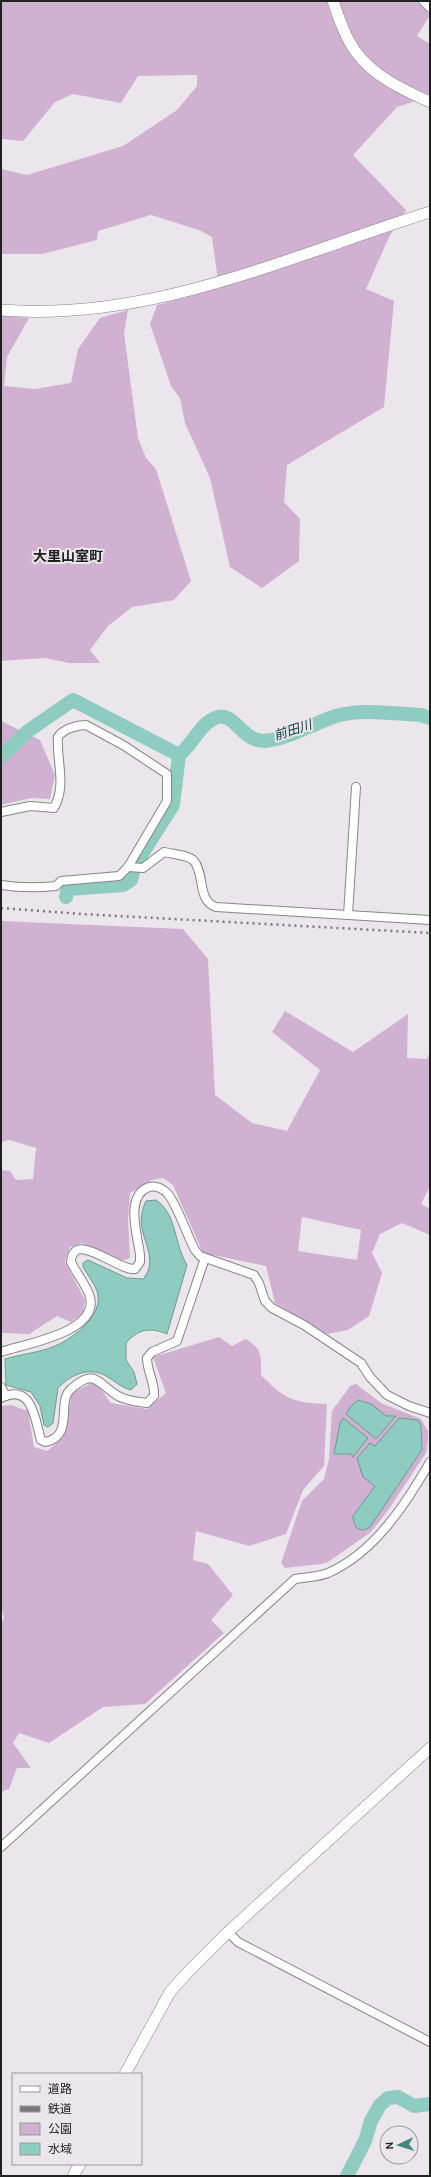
<svg xmlns="http://www.w3.org/2000/svg" width="431" height="2177" font-family="'Alegreya Sans','Noto Sans JP',sans-serif">
<rect width="100%" height="100%" fill="#ebe6eb"/>
<g fill="#d1b1d1" fill-rule="evenodd">
<path d="M1 1H416L430 15 417 36 430 44V99L428 97 397 107 353 155 406 210 389 237 366 289 394 301 384 407 287 465 284 502 300 519 299 561 262 588 230 567 210 478 185 423 180 398 171 386 150 324 157 305 219 288 212 237 199 230 151 215 98 231 97 240 42 254H1V169L27 175 123 146 177 110 197 86V75L138 76 121 103 73 94 55 102 23 141 1 139Z"/>
<path d="M128 310 124 333 138 438 146 458 156 469 191 581 174 600 132 607 108 626 90 650 100 663H69L45 658 1 661V315L29 318 7 357 4 386 35 389 71 383 78 349 100 318Z"/>
<path d="M1 721 40 740 55 775 50 799 31 798 1 805Z"/>
<path d="M1 921 183 929 208 959 215 1095 252 1123 287 1131 320 1070 272 1032 285 1011 353 1052 408 1014 407 1058 427 1059 430 1052V1186L421 1204 430 1209V1235L402 1223 380 1234 372 1253 382 1273 369 1316 348 1330 327 1334 275 1303 266 1266 203 1253 173 1185 163 1178 152 1180 130 1193 128 1219 130 1258 121 1261 82 1243 70 1247 65 1262 85 1300 83 1313 71 1322 57 1316 29 1334 1 1333V1170L10 1171 16 1180 33 1179 36 1148 9 1140 1 1142ZM302 1217 361 1230 357 1260 298 1251Z"/>
<path d="M219 1337 232 1346 246 1339C263 1350 261 1356 261 1375 284 1399 294 1403 327 1404L324 1466 303 1490 286 1534 249 1546 196 1531 193 1560 208 1564 233 1595 211 1620 224 1633 145 1704 103 1707 49 1743 19 1733 13 1743 31 1768H17L9 1789 1 1792V1625L4 1618 1 1605V1406L11 1405 28 1411 34 1447 47 1451 63 1438 72 1393 95 1381 111 1403 147 1409 166 1393 153 1357Z"/>
<path d="M356 1384 381 1403 421 1419 428 1431V1441L426 1453 389 1509 371 1532 328 1562 321 1564 285 1568 281 1563 282 1560 302 1501 324 1479 329 1459 332 1411 350 1386Z"/>
</g>
<g fill="#8fccc0" stroke="#6e9991">
<path d="M156 1200C177 1214 174 1244 187 1265L167 1334C150 1327 138 1329 126 1343V1360L134 1372 137 1384 131 1390C120 1387 115 1381 106 1376 89 1366 70 1375 58 1388L53 1423 48 1427 44 1425 40 1406 31 1392 6 1385 5 1359C19 1355 33 1353 47 1349 68 1343 106 1316 97 1291 94 1283 87 1274 83 1267V1263L88 1260 127 1278 144 1279C145 1276 148 1272 149 1268 154 1245 132 1230 146 1201Z"/>
<path d="M358 1400 371 1404 386 1416H396L376 1439 346 1414 350 1407Z"/>
<path d="M343 1418 368 1438 353 1457 351 1454H334L340 1423Z"/>
<path d="M399 1418 418 1420 421 1426 422 1450 370 1527C360 1534 353 1527 353 1516L375 1486 363 1477 357 1458 370 1443 375 1446Z"/>
</g>
<g fill="none" stroke-linecap="round" stroke-linejoin="round">
<g stroke="#8fccc0" stroke-width="14">
<path d="M1 757 28 731 73 700 179 755C193 745 200 722 218 717 235 713 242 741 264 741 286 740 314 723 336 716 362 708 394 714 421 715L430 718"/>
<path d="M66 897 68 889 123 885 131 880 135 865 173 805 179 755"/>
<path d="M347 2176 365 2141 371 2121 380 2105 388 2098 398 2097 414 2106 430 2104"/>
</g>
<defs>
<g id="street">
<path d="M423 1 430 8"/>
<path d="M1 812 30 806 54 808C67 785 56 760 58 737 63 729 77 725 86 725L123 745 167 774V801L128 867 119 876 61 881 56 886C37 888 20 888 1 885"/>
<path d="M128 867 143 868 164 852C172 854 189 855 194 861 205 874 197 901 216 907L430 920"/>
<path d="M348 915 356 787"/>
<path d="M1 1352C23 1344 99 1333 90 1297 87 1286 76 1273 71 1262 73 1229 118 1271 135 1269L140 1262V1255C138 1236 124 1196 149 1187 156 1185 164 1189 168 1194 178 1207 187 1235 195 1250L200 1256 254 1275 259 1283 265 1301 272 1308 304 1325 361 1363 370 1377 387 1395 409 1406 430 1413"/>
<path d="M1 1387 6 1396"/>
<path d="M1 1398C33 1382 35 1421 41 1440L45 1442C75 1437 56 1401 71 1389 94 1369 96 1381 115 1394 123 1400 137 1402 147 1403L154 1396C155 1382 147 1372 147 1358L152 1352 177 1341 205 1258"/>
<path d="M1 1847 295 1579C306 1577 318 1577 328 1573 374 1553 406 1504 430 1462"/>
<path d="M228 1932 238 1942 430 2042"/>
</g>
<g id="secondary">
<path d="M333 1C339 18 345 37 356 52 373 76 404 90 430 102"/>
<path d="M1 310C152 322 289 256 430 212"/>
<path d="M125 2074 170 1992 186 1974 228 1932 430 1748"/>
<path d="M73 2176 80 2164"/>
</g>
</defs>
<use href="#street" stroke="#888488" stroke-width="10"/>
<use href="#secondary" stroke="#888488" stroke-width="12"/>
<use href="#street" stroke="#fff" stroke-width="8"/>
<use href="#secondary" stroke="#fff" stroke-width="11"/>
<path stroke="#7a777a" stroke-width="2.5" stroke-dasharray="2 4" stroke-linecap="butt" d="M1 908 82 914 430 933"/>
</g>
<g text-anchor="middle" dominant-baseline="central" stroke-width="4" stroke-linejoin="round" paint-order="stroke">
<g font-size="13" font-style="italic" fill="#003b33" stroke="#ebe6eb">
<text transform="translate(293 731) rotate(-18)">前田川</text>
</g>
<g font-size="14" font-weight="bold" fill="#222122" stroke="#ebe6eb">
<text x="68" y="557">大里山室町</text>
</g>
</g>
<rect width="431" height="2177" fill="none" stroke="#222122" stroke-width="4"/>
<rect x="12" y="2073" width="130" height="92" fill="#ebe6eb" stroke="#9b979b"/>
<rect x="20" y="2086" width="20" height="6" fill="#ffffff" stroke="#9b979b"/>
<text x="48" y="2093" font-size="12" fill="#222122">道路</text>
<rect x="20" y="2106" width="20" height="6" fill="#7a777a" stroke="#9b979b"/>
<text x="48" y="2113" font-size="12" fill="#222122">鉄道</text>
<rect x="20" y="2123" width="20" height="12" fill="#d1b1d1" stroke="#9b979b"/>
<text x="48" y="2133" font-size="12" fill="#222122">公園</text>
<rect x="20" y="2143" width="20" height="12" fill="#8fccc0" stroke="#9b979b"/>
<text x="48" y="2153" font-size="12" fill="#222122">水域</text>
<g transform="translate(399 2145) rotate(266)"><circle r="19" fill="#ebe6eb" stroke="#9b979b"/>
<path d="M0-3L7 15L0 10L-7 15Z" fill="#42877b"/>
<text y="-6" font-size="11" font-weight="bold" text-anchor="middle" fill="#222122">N</text>
</g>
</svg>
